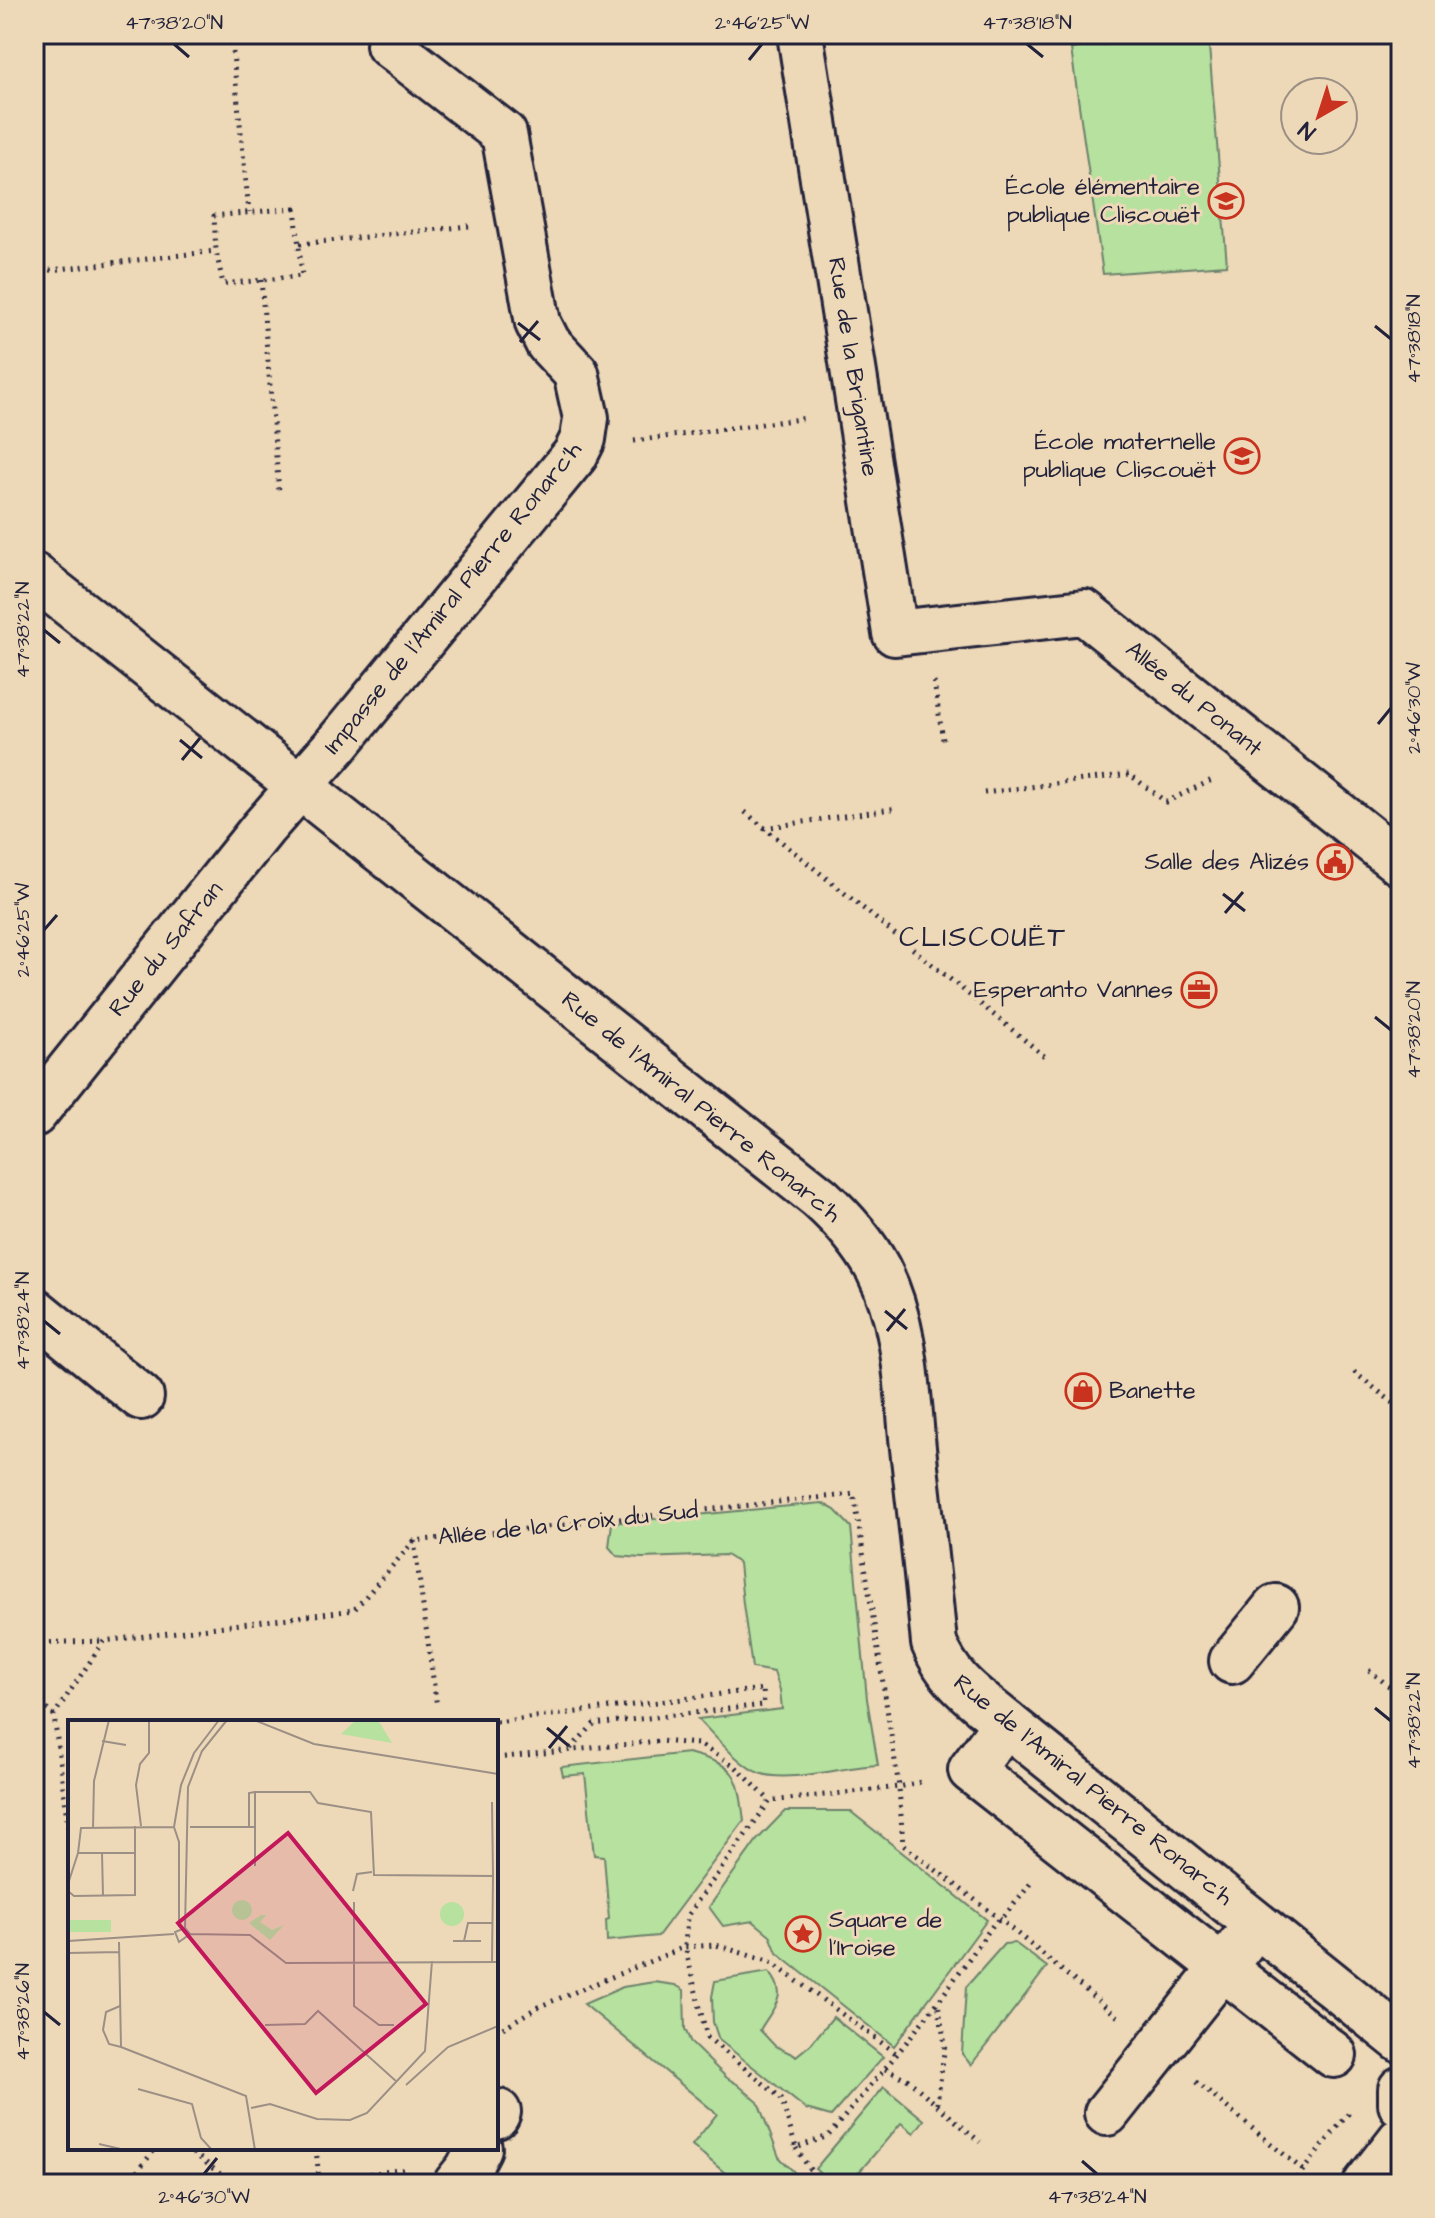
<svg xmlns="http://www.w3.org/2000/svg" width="1435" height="2218" font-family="'Architects Daughter',sans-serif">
<rect width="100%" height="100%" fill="#edd8b7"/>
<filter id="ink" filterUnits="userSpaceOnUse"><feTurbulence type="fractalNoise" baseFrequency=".0125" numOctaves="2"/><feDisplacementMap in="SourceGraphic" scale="16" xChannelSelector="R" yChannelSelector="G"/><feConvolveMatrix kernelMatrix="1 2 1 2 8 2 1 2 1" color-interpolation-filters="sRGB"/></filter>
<g filter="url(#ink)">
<g fill="#b6e19e" stroke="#6c826c" stroke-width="2">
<path d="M1190 34H1208L1227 265 1103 274 1071 49Z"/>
<path d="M822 1503 835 1510 851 1527 867 1699 878 1765C845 1766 789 1784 759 1773 740 1766 713 1734 698 1719L782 1709 780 1690 774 1672 752 1668 743 1604 739 1563 726 1555 642 1558 617 1556 609 1547 612 1523Z"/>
<path d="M688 1753C737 1766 738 1772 744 1821L658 1936 607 1941 606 1920 609 1919 604 1856 594 1855 585 1774 563 1776 561 1767Z"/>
<path d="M785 1811H850L987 1920 894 2046 777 1953 770 1935 753 1921 723 1926 709 1907 757 1840Z"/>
<path d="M1015 1943 1047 1967 971 2065 962 2054 966 1987 1004 1944Z"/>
<path d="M769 1972C790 1996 773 2007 760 2030L775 2046 796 2056 811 2044 833 2017 883 2057 831 2116 806 2109 719 2040 713 2022 712 1997 715 1981Z"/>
<path d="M654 1982 675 1985 684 1990 685 2029 691 2043 727 2078 737 2084 758 2102 779 2157 806 2184H738L692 2145 717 2114 584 2004 623 1987Z"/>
<path d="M884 2087 924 2120 914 2133 901 2123 849 2184H832L815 2169Z"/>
</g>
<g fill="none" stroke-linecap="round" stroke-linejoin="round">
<defs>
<g id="minor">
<path d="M800 34 895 633 1084 612 1400 863"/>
<path d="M34 576 820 1198C843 1219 863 1241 878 1269 906 1323 907 1388 913 1448 920 1513 928 1578 934 1643 950 1683 975 1697 1006 1723L1401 2040"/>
<path d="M34 1114 263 828 337 744 575 455 583 439 586 418 576 373 548 343 538 323 504 134 389 45"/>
<path d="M34 1310 141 1397"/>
<path d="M1232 1661 1276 1607"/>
<path d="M1006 1723 971 1770 1334 2055"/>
<path d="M1401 2089V2104"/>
<path d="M1107 2113 1242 1943"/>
<path d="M496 2116 498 2112"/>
<path d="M456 2184 468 2169 479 2148"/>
<path d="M1366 2184 1401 2139"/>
</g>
</defs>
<use href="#minor" stroke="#22223b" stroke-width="50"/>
<g stroke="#22223b" stroke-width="5" stroke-dasharray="2 6" stroke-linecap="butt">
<path d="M232 44 249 212"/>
<path d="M295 208 302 276 223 284 216 251 214 216Z"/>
<path d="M300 244 469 226"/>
<path d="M34 272 216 251"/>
<path d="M261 280 279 492"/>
<path d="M634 441 807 418"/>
<path d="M934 682 943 740"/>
<path d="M984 793 1129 774 1166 802 1212 780"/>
<path d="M745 812 1048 1059"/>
<path d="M764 828 897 808"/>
<path d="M1354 1372 1401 1409"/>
<path d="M414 1541 437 1707"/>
<path d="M34 1643 104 1641"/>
<path d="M1369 1670 1401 1696"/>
<path d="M34 1699 54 1715"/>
<path d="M496 1722 763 1689 764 1705 594 1724 569 1750"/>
<path d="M496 1758 659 1741 699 1744 735 1766 770 1801"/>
<path d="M70 1843 54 1715 104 1641 354 1610 414 1541 854 1494 899 1787 921 1782"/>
<path d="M1030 1884C1019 1899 1008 1913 993 1925L938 2002 897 2054 828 2136 796 2148 781 2098 707 2037 685 1947 687 1916 770 1801 899 1787 903 1845 1000 1919 1118 2017"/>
<path d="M496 2032 538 2007 685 1947 716 1945 771 1962 897 2054"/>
<path d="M885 2069 907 2079 980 2142"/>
<path d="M1196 2082 1303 2170"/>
<path d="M937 2104 945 2045 938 2003"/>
<path d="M187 2148 233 2184"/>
<path d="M316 2148 319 2180"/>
<path d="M796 2148 813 2174 824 2184"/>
<path d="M127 2184 156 2148"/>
<path d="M290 2184 407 2169"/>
<path d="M396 2184 405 2172"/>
<path d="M1292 2184 1348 2114V2112"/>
</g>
<use href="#minor" stroke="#edd8b7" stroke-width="44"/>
</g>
</g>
<path fill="none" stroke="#22223b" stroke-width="3" d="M174 44 189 57M1027 44 1043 57M749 60 762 44M518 323 540 340M1375 326 1391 339M520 342 538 321M44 630 60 643M1378 724 1391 708M180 740 202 758M182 760 200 738M1223 894 1245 911M1225 913 1243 892M44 930 57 915M1375 1017 1391 1030M885 1311 907 1329M44 1321 60 1334M887 1331 905 1309M1375 1708 1391 1721M547 1728 569 1746M549 1748 567 1726M44 2012 60 2025M1082 2161 1097 2174M204 2174 217 2158"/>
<defs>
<symbol id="school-ring" viewBox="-11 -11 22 22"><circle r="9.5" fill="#edd8b7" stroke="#c8321e" stroke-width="1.5"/><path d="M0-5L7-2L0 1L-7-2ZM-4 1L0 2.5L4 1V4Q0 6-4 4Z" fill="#c8321e"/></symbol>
<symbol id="civic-ring" viewBox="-11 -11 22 22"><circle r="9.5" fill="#edd8b7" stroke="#c8321e" stroke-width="1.5"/><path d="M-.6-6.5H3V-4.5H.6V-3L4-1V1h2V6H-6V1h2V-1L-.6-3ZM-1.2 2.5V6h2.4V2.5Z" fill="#c8321e"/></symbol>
<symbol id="office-ring" viewBox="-11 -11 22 22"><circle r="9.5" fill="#edd8b7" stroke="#c8321e" stroke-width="1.5"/><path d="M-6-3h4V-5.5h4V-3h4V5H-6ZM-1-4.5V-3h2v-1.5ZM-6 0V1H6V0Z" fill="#c8321e"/></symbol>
<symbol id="shop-ring" viewBox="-11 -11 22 22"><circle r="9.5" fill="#edd8b7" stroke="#c8321e" stroke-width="1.5"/><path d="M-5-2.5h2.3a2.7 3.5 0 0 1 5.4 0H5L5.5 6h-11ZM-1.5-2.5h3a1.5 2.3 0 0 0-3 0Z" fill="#c8321e"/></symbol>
<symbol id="sight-ring" viewBox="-11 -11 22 22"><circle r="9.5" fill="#edd8b7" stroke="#c8321e" stroke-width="1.5"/><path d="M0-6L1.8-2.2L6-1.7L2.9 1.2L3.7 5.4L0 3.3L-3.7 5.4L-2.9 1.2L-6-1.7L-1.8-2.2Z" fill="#c8321e"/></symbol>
</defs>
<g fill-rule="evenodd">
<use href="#school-ring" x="1206" y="181" width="40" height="40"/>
<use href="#school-ring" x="1222" y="436" width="40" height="40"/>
<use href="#civic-ring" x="1315" y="842" width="40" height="40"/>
<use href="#office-ring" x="1179" y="970" width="40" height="40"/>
<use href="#shop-ring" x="1063" y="1371" width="40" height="40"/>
<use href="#sight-ring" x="783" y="1914" width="40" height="40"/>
</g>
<g text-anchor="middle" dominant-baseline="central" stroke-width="6" stroke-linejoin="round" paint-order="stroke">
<g font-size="24" fill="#22223b" stroke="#edd8b7" text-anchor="end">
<text x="1200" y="187">École élémentaire<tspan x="1200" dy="28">publique Cliscouët</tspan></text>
<text x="1216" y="442">École maternelle<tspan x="1216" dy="28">publique Cliscouët</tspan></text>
<text x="1309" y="862">Salle des Alizés</text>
<text x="1173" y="990">Esperanto Vannes</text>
<text x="1109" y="1391" text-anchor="start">Banette</text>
<text x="829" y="1920" text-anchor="start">Square de<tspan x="829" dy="28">l'Iroise</tspan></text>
</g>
<g font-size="24" fill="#22223b" stroke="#edd8b7">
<text transform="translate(853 367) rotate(81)">Rue de la Brigantine</text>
<text transform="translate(453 598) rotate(-51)">Impasse de l'Amiral Pierre Ronarc'h</text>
<text transform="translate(1194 699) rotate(39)">Allée du Ponant</text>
<text transform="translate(166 949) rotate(-51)">Rue du Safran</text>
<text transform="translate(701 1107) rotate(39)">Rue de l'Amiral Pierre Ronarc'h</text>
<text transform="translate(568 1524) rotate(-6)">Allée de la Croix du Sud</text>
<text transform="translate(1093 1790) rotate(39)">Rue de l'Amiral Pierre Ronarc'h</text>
</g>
<g font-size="28" letter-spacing="2" fill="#22223b" stroke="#edd8b7">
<text x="983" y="937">CLISCOUËT</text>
</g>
</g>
<g transform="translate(68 1720)">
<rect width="430" height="430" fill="#edd8b7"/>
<path d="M288 0H310L324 23 273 14ZM164 190a10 10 0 1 1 20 0a10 10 0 1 1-20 0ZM372 194a12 12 0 1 1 24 0a12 12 0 1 1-24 0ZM193 195H198L192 202 204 210 216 205 202 220 181 203ZM0 200H43V212H0Z" fill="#b6e19e"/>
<path fill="none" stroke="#9c8f85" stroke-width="2" d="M186 0 246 24 430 54M34 21 58 25M187 72H242L250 83 303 92 306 155 425 156 424 242M424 82 425 156M73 106 68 65 72 44 81 33V0M122 107H187V72L181 73V107M187 107V146M25 108 26 61 41 0M10 133 13 108 106 107M34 133 35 176M0 164 10 133H67M0 171 6 176 67 175V106M285 171 289 154 304 152M286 182V286L311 305H326M111 207V122L106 107 113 65 126 33 151 0M117 208 107 212 111 222 122 214 117 208 120 67 134 31 159 0M122 214 182 215 218 243 430 242M0 221 106 214M385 221H413M396 221 400 203H425M51 222 53 327 178 376 187 430M0 233 51 232M52 286 38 292 35 310 41 324 53 327M197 305 237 304 250 291 329 362M338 365 380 327 430 306M70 369 124 384 133 418 144 430M183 388 202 384 249 399 282 400 299 393 357 331 364 241M31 424 57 430"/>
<path fill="#c2185b" fill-opacity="0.15" stroke="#c2185b" stroke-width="4" d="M220 113 358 284 248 373 110 203Z"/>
<rect width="430" height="430" fill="none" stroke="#22223b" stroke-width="4"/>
</g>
<rect width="1435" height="2218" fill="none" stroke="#edd8b7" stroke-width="88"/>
<g transform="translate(1319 116) rotate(219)"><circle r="38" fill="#edd8b7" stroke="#9c8f85" stroke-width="2"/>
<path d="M0-6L14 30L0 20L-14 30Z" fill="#c8321e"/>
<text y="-12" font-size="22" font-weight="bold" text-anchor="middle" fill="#22223b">N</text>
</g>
<rect x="44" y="44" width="1347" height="2130" fill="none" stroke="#22223b" stroke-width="3"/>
<g font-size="20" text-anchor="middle" fill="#22223b">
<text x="174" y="29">47°38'20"N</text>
<text x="762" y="29">2°46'25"W</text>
<text x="1027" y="29">47°38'18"N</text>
<text transform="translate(1413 339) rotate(-90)" y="7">47°38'18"N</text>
<text transform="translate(22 630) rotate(-90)" y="7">47°38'22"N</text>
<text transform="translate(1413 708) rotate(-90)" y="7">2°46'30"W</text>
<text transform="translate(22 930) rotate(-90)" y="7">2°46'25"W</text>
<text transform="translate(1413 1030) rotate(-90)" y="7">47°38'20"N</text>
<text transform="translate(22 1321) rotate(-90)" y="7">47°38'24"N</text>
<text transform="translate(1413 1721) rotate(-90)" y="7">47°38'22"N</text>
<text transform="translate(22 2012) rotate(-90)" y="7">47°38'26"N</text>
<text x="204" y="2203">2°46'30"W</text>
<text x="1097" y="2203">47°38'24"N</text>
</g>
</svg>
